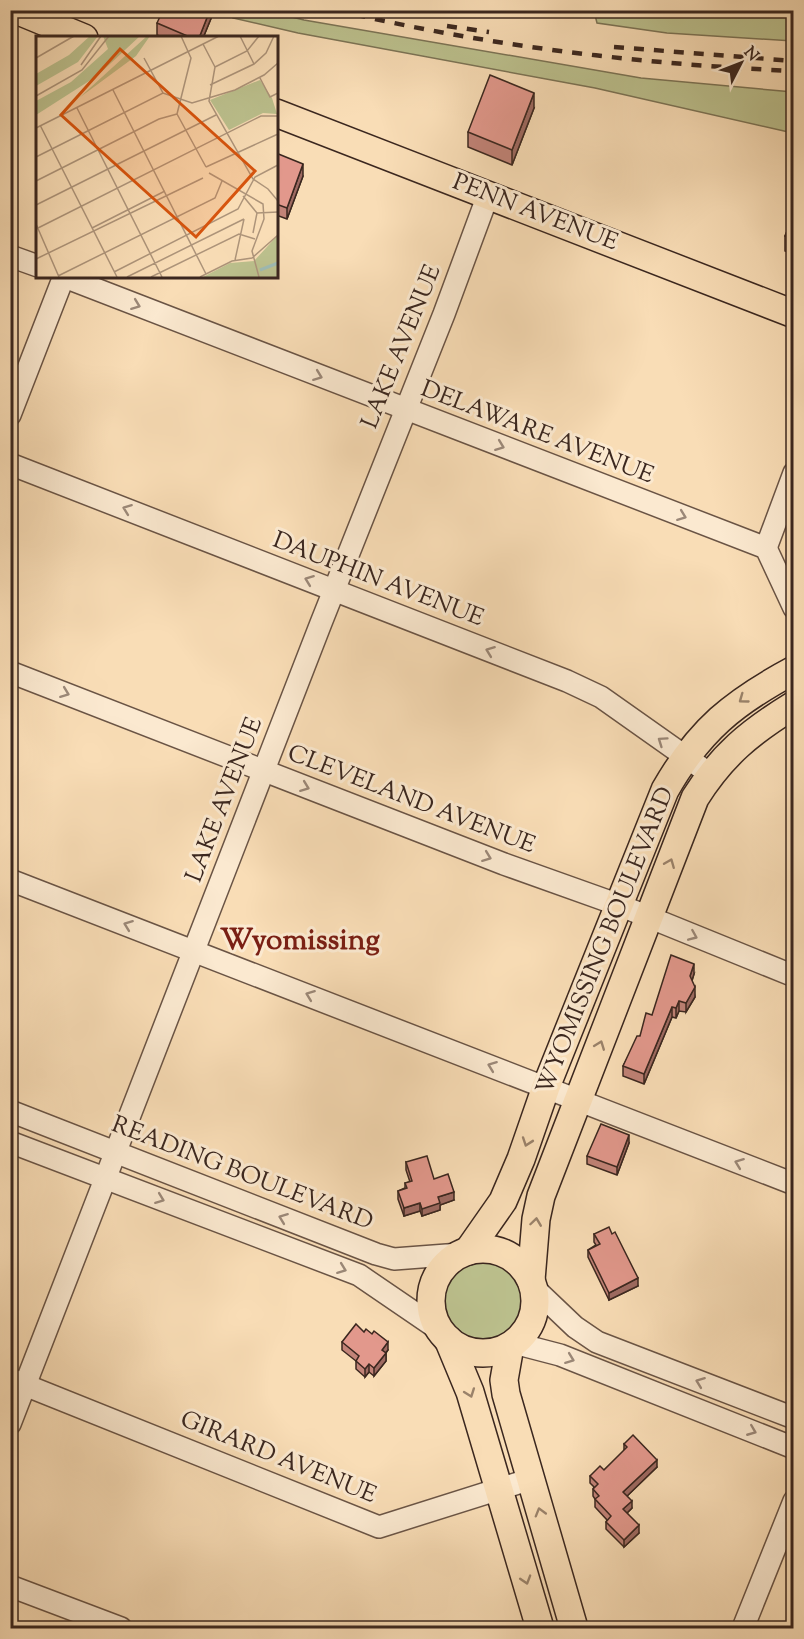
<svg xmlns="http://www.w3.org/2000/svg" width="804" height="1639" font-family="'Sorts Mill Goudy',serif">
<rect width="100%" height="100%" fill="#f9ddb6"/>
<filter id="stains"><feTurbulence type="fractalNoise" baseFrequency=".00333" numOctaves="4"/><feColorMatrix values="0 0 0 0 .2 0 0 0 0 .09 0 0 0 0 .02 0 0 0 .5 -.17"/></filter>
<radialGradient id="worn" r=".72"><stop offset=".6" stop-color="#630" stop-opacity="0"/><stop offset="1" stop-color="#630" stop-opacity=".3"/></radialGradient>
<g fill="#bcc18e" stroke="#7c7456" stroke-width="1.5">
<path d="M235 11H268L304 20 641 78 793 92V133L595 88 298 33 233 18Z"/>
<path d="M594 11H793V41L667 33 597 23Z"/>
<circle cx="483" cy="1300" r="41"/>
</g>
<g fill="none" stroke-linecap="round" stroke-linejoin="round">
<defs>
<g id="minor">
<path d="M10 256 38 266"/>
<path d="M62 276 766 548 794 608"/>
<path d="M10 415 64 276"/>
<path d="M10 464 567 681 601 697 710 774"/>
<path d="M766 548 794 473"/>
<path d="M10 672 504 864 619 905 794 976"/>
<path d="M10 880 794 1184"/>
<path d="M10 1111 376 1254 394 1259 460 1254"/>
<path d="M10 1142 359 1275 441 1331"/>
<path d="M534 1288 575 1327 597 1342 794 1418"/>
<path d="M514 1343 560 1355 794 1448"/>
<path d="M10 1379 379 1527 531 1479"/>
<path d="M10 1424 321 623 444 314 488 195"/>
<path d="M10 1586 121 1628"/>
<path d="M743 1628 794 1501"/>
</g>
<g id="major">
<path d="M16 10 84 38"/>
<path d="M276 113 794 314"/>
<circle cx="483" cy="1301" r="52"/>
<path d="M468 1251 503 1201 521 1159 546 1087 665 790C699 730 734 702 794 670"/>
<path d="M531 1280 536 1219 541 1196 695 798C722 755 750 732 794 705"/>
<path d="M448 1339 470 1392 540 1628"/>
<path d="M510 1346 504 1380 506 1394 574 1628"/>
</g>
</defs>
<use href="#minor" stroke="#6a5445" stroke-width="24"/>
<use href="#major" stroke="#3b271f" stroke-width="30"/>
<use href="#minor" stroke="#fbe9d0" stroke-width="21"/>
<use href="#major" stroke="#f9ddb6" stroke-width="27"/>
<g stroke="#3b271f" stroke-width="4.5" stroke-dasharray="10 10" stroke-linecap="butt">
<path d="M336 10C486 46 640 64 794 71"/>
<path d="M447 26 489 32"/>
<path d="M614 47 794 61"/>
</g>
</g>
<g fill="#c28378" stroke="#3b271f" stroke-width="1.5">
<path d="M212 10V16L203 38H164L157 35V23Z"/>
<path d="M534 108 512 165 468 147V132Z"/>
<path d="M276 153 303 176 287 219 276 215Z"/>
<path d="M794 215V254L785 251V236Z"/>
<path d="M694 974 692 981 695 997 686 1012 679 1011 676 1018 672 1017 644 1084 623 1076V1066L652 1015Z"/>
<path d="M629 1143 617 1175 587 1164V1156Z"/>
<path d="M406 1162 434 1179 454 1200 440 1205V1210L422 1216 420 1211 404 1216 398 1199V1191L405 1188V1183L410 1182 406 1170Z"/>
<path d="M594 1234H612L638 1286 609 1300 588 1257V1250L596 1245 594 1242Z"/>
<path d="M364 1332 388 1350 386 1353V1361L374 1376 369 1372 365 1377 356 1369V1361L342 1350V1342Z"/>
<path d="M624 1444 657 1467 627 1496 632 1508 627 1513 639 1533 624 1547 606 1529V1522L607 1520 595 1507V1499L593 1496V1489L594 1487 590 1483V1476L604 1470 624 1451Z"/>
</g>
<g fill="#9e6a62" stroke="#3b271f" stroke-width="1.5">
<path d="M210 10H212V16L203 38H199Z"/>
<path d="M534 93V108L512 165V150Z"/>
<path d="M303 164V176L287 219V208Z"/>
<path d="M694 964V974L690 986V976Z"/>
<path d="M695 987V997L686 1012V1003Z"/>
<path d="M679 1001V1011L676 1018V1008Z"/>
<path d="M672 1007V1017L644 1084V1074Z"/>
<path d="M629 1135V1143L617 1175V1167Z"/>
<path d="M454 1192V1200L440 1205V1210L422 1216V1209L438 1197Z"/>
<path d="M420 1203V1211L404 1216V1208Z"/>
<path d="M638 1278V1286L609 1300V1293Z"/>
<path d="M388 1342V1350L382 1357V1350Z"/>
<path d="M386 1353V1361L374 1376V1368Z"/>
<path d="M369 1364V1372L365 1377V1369Z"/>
<path d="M657 1460V1467L623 1500V1492Z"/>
<path d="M632 1501V1508L623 1517V1509Z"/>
<path d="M639 1525V1533L624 1547V1540Z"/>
</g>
<g fill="#e2988c" stroke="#3b271f" stroke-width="1.5">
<path d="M163 10H210L199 38H192L157 23Z"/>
<path d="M490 75 534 93 512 150 468 132Z"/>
<path d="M276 153 303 164 287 208 276 204Z"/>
<path d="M794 215V239L785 236Z"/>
<path d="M671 955 694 964 690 976 695 987 686 1003 679 1001 676 1008 672 1007 644 1074 623 1066 637 1036H640L646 1013 652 1015Z"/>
<path d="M601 1124 629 1135 617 1167 587 1156Z"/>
<path d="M427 1156 434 1179 448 1174 454 1192 438 1197 440 1203 422 1209 420 1203 404 1208 398 1191 407 1188 405 1183 412 1181 406 1162Z"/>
<path d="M609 1227 612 1234 615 1232 638 1278 609 1293 588 1250 600 1244 594 1234Z"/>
<path d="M356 1324 364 1332 366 1329 372 1334 374 1331 388 1342 382 1350 386 1353 374 1368 369 1364 365 1369 356 1361 359 1356 342 1342Z"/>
<path d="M633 1435 657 1460 623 1492 632 1501 623 1509 639 1525 624 1540 606 1522 611 1516 595 1499 599 1496 593 1489 598 1484 590 1476 600 1466 604 1470 627 1447 624 1444Z"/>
</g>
<defs><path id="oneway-chevron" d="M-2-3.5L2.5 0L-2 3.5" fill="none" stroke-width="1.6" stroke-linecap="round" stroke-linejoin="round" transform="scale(1.5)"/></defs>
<g stroke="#9b8878">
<use href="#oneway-chevron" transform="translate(136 305) rotate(21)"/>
<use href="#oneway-chevron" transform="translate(318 376) rotate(21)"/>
<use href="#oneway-chevron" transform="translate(500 446) rotate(21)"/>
<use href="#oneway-chevron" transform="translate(127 509) rotate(-159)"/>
<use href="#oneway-chevron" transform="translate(682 516) rotate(21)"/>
<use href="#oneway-chevron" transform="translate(309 580) rotate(-159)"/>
<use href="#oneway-chevron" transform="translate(490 651) rotate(-159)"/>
<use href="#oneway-chevron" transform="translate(65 693) rotate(21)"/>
<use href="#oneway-chevron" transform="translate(662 741) rotate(-145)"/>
<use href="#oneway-chevron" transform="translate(305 787) rotate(21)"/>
<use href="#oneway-chevron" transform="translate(487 857) rotate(21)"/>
<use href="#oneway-chevron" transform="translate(128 925) rotate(-159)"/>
<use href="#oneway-chevron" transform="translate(693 936) rotate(23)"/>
<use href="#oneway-chevron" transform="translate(310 995) rotate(-159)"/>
<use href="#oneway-chevron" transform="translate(492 1066) rotate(-159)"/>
<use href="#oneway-chevron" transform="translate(739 1163) rotate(-159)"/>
<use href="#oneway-chevron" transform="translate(160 1199) rotate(21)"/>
<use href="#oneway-chevron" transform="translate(283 1218) rotate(-159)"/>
<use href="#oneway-chevron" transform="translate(342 1269) rotate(21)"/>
<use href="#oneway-chevron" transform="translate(570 1359) rotate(21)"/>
<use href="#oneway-chevron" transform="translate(700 1382) rotate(-159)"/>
<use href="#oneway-chevron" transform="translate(752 1431) rotate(22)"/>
</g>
<g stroke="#9a826a">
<use href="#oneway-chevron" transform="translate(743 699) rotate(144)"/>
<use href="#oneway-chevron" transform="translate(670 863) rotate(-68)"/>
<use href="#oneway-chevron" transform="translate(600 1045) rotate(-69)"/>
<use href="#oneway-chevron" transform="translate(527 1142) rotate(109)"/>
<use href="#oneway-chevron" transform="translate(536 1222) rotate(-82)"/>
<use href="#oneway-chevron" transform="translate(470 1393) rotate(70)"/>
<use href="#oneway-chevron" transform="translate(540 1512) rotate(-106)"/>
<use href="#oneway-chevron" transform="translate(526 1580) rotate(73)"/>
</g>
<g text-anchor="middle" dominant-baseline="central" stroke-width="6" stroke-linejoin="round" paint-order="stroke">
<g font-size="24" fill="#3b271f" stroke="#fbe9d0">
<text transform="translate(535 213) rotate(21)">PENN AVENUE</text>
<text transform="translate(402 347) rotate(-68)">LAKE AVENUE</text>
<text transform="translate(537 433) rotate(21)">DELAWARE AVENUE</text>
<text transform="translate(378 580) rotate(21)">DAUPHIN AVENUE</text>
<text transform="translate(225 800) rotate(-69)">LAKE AVENUE</text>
<text transform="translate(411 800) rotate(21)">CLEVELAND AVENUE</text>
<text transform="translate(606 941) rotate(-68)">WYOMISSING BOULEVARD</text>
<text transform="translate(242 1174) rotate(21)">READING BOULEVARD</text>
<text transform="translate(278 1458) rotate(22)">GIRARD AVENUE</text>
</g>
<g font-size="30" font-weight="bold" fill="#7a1f14" stroke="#fbe9d0">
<text x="300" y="941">Wyomissing</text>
</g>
</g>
<g transform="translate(36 36)">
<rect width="242" height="242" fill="#f9ddb6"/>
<path d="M54 0H62L42 26 0 50V38L33 19ZM67 0H104L61 40 0 79V65L35 46 72 13ZM111 0H114L100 20 43 62ZM224 44 236 62 241 78 227 77 193 94 174 64ZM241 200V241H167L194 227 218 225Z" fill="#bcc18e"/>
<path fill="none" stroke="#9ebbb4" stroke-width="3" d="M224 234 242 227"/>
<path fill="none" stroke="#ad947a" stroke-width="1.5" d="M145 0 155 22 141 78 170 131M204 0 218 28M167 8 179 31 173 65 217 143 232 153 242 165M0 22 38 0M108 22 127 57M45 29 65 0M179 31 211 15 223 0M224 42 234 61 242 57M174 49 218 28 230 17 238 0M77 54 170 238M0 60 46 34 73 0M41 72 126 241M4 89 81 241M0 92 183 0M0 121 127 57 156 67 199 54 228 39 242 27M170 131 242 98M173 137 227 168 228 183 216 215 223 241M0 145 123 83 141 78M207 160 221 177 217 197M0 169 180 79M221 177 242 176M0 188 23 241M56 192 129 155M0 193 225 80H242M0 223 167 142M199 224 208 183M78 236 202 173 219 141 242 129M22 240 179 162 186 145M91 241 208 183M115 241 203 198 219 203M164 241 196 225 216 222 242 199"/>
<path fill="#d7540e" fill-opacity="0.15" stroke="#d7540e" stroke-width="3" d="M84 13 219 135 160 201 25 79Z"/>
<rect width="242" height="242" fill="none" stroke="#3b271f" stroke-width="3"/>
</g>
<rect width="804" height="1639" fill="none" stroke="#f9ddb6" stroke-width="36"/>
<rect x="12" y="12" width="780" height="1615" fill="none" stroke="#3b271f" stroke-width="3"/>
<rect x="18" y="18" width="768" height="1603" fill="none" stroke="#3b271f" stroke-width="1.5"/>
<g transform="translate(741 63) rotate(48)" stroke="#fbe9d0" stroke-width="4.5" paint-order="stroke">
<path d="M0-4.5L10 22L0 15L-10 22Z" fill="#3b271f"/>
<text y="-9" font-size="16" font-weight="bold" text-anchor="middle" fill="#3b271f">N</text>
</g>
<rect width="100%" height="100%" filter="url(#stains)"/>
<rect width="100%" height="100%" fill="url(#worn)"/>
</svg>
